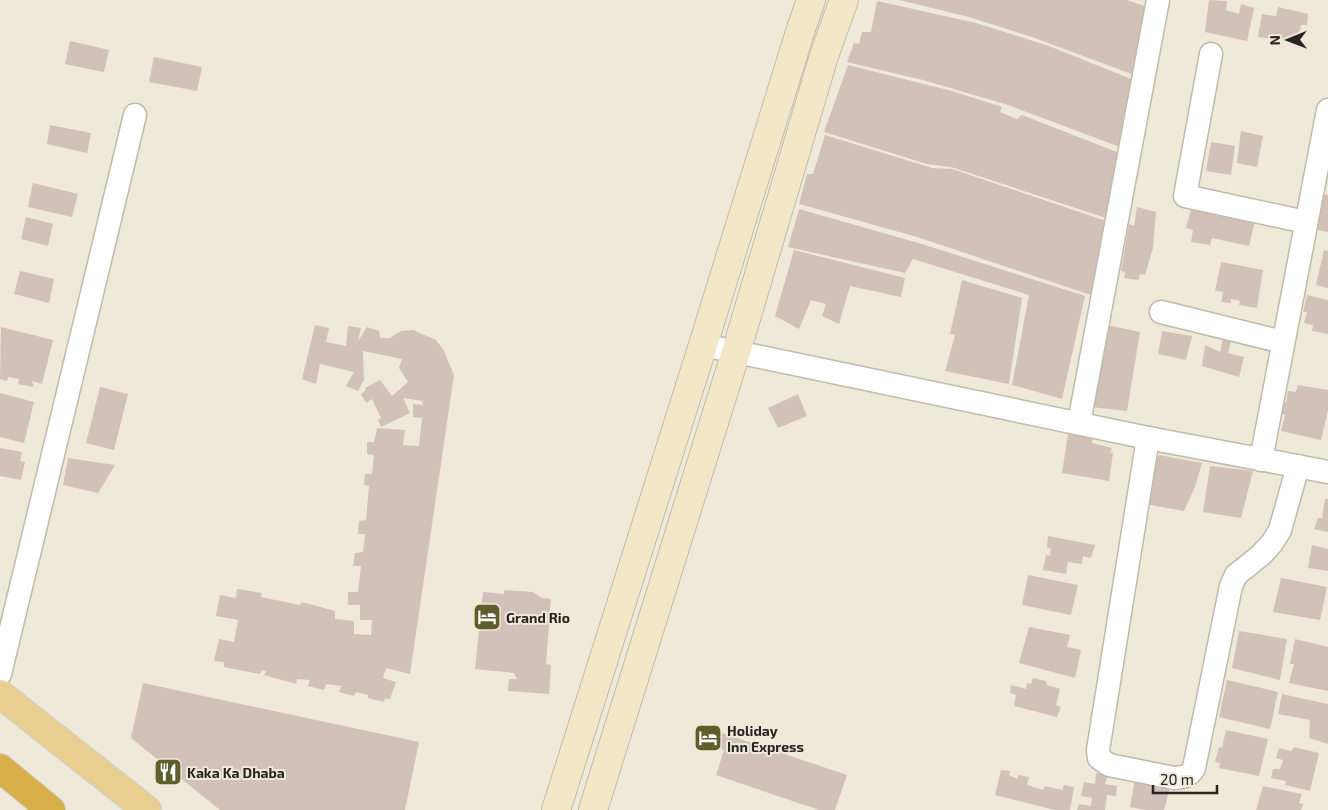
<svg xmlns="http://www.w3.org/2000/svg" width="1328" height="810" font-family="'Exo 2',sans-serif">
<rect width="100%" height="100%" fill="#eee9d9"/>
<g fill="#d2c1b8">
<path d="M899 0H1127L1150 8 1137 76 1032 37 969 17Z"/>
<path d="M1209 0 1227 1 1226 10 1239 14 1241 4 1254 8 1247 41 1205 32Z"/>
<path d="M877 1 976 23 1049 46 1136 81 1125 149 1008 105 923 80 847 62 854 43 859 44 862 32H871Z"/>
<path d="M1278 7 1308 14 1307 25H1301L1297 42 1258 37 1262 14 1276 16Z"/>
<path d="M70 41 109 50 104 72 65 64Z"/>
<path d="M154 57 202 67 197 91 149 82Z"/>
<path d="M848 65 952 91 1002 107 1000 112 1017 119 1022 115 1122 154 1106 218 951 167 927 164 824 132Z"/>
<path d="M50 125 91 133 87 153 47 144Z"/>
<path d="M1241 131 1263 136 1257 167 1237 163Z"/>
<path d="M825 135 932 168 952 169 1106 221 1091 295 917 237 799 204 807 174H813Z"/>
<path d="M1211 142 1235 146 1231 175 1206 171Z"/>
<path d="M33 183 78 194 72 217 28 207Z"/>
<path d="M1320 193 1328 195V232L1314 229Z"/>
<path d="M1192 206 1255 220 1249 246 1212 238 1210 245 1191 242 1193 230 1186 228Z"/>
<path d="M1137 207 1156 212 1153 248 1145 275 1140 274 1139 280 1124 278 1125 272 1121 271 1129 224 1134 226Z"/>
<path d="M799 209 922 244 1085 296 1062 399 1012 385 1029 295 913 259 905 273 788 247Z"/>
<path d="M26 217 53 224 48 246 21 239Z"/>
<path d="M794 250 905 278 901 297 850 286 839 324 822 316 826 304 811 300 799 329 775 316Z"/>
<path d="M1324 250 1328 251V288L1316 285Z"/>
<path d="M1221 262 1263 270 1257 308 1239 305 1240 301 1231 299V303L1221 302 1223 292 1215 291Z"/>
<path d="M20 271 54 279 49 303 14 294Z"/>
<path d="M962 280 1022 298 1009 384 945 371 955 335 950 334Z"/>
<path d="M1307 295 1328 300V334L1312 331 1313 325 1304 323 1307 312H1303Z"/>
<path d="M315 325 329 328 326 342 346 346 348 326 361 328 358 341 367 327 379 331 380 338H390L401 331 413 330 436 340 443 349 454 375 410 674 386 668 383 678 396 682 390 699 385 698 384 702 368 698V695L356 692 354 696 339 692 341 686 326 684 324 690 308 686 310 680 297 679 296 684 264 675 266 671 262 670 260 674 224 667V662L214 661 219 639 234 642 238 620 216 616 220 595 236 598 237 589 262 593 261 597 300 605 302 602 335 611V619L354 621V634L371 635 372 620H360V605H348V592H358L361 566H353L355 553 363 552 365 534H358L359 521 366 520 369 486 364 485 365 474H372L374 455 367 454V442H374L377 428 405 430 403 445 419 446 422 418 413 417V404L423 405 422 401 403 398 410 413 381 427 378 420 381 418 372 399 366 403 361 394 366 390 365 388 380 380 392 396 408 382 399 368 402 359 363 351 364 380 358 391 346 386 354 372 320 364 316 384 302 379Z"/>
<path d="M1107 325 1140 332 1127 411 1091 407Z"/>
<path d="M1 327 53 340 42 384 32 381 34 387 18 384 19 379 8 377 7 381 0 379Z"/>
<path d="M1162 331 1192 336 1186 360 1158 354Z"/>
<path d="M1223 338 1231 341 1228 353 1244 357 1239 377 1202 366 1205 345 1220 352Z"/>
<path d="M1298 385 1328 390V410L1321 440 1281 431 1285 415 1278 413 1280 401 1286 403 1288 391 1296 392Z"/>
<path d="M100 387 128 394 114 450 86 443Z"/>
<path d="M0 393 34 402 24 443 0 437Z"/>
<path d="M798 394 807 416 778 428 768 408Z"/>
<path d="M1068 434 1093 437 1092 443 1112 448 1110 453H1113L1109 481 1062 473Z"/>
<path d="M0 448 22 452 20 461 25 462 21 480 0 476Z"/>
<path d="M1159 455 1202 463 1195 487 1184 511 1145 504 1149 477Z"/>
<path d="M68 458 115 465 98 493 63 485Z"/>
<path d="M1210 466 1253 471 1241 518 1203 512Z"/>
<path d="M1325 499H1328V532L1314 529 1318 518H1322Z"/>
<path d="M1048 536 1095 545 1091 558 1083 556 1082 564 1068 562 1066 574 1043 570 1046 555 1050 556 1051 549 1047 547Z"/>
<path d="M1312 545 1328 549V571L1308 568Z"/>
<path d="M1028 575 1078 585 1071 615 1022 605Z"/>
<path d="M1281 578 1327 587 1320 620 1273 612Z"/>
<path d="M504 590 533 592 542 598 551 599 546 664 551 665 549 694 508 691 509 679H517L514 673 475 669 483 592 504 594Z"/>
<path d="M1029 627 1070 635 1067 647 1081 650 1075 678 1019 663Z"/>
<path d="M1239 631 1287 639 1280 680 1232 668Z"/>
<path d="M1295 639 1328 647V691L1289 683 1294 664H1290Z"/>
<path d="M1033 678 1046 681 1047 685 1060 689 1056 705 1061 707 1057 717 1014 706 1016 695 1010 693 1011 685 1026 689 1027 683 1031 684Z"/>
<path d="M1227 680 1278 692 1270 729 1219 717Z"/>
<path d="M143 683 419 742 405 810H220L131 738Z"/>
<path d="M1282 694 1328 704V744L1309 738 1310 720 1278 714Z"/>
<path d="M1226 730 1268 739 1259 776 1219 768 1220 763 1215 762 1219 747 1222 748Z"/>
<path d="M722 733 847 775 835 810H819L716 775 724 750 717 748Z"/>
<path d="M1294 747 1319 753 1310 791 1285 785 1286 781 1271 778 1273 769H1280L1283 760 1276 758 1279 748 1291 751Z"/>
<path d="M1001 770 1010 771 1009 775 1018 779V775L1029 777 1027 785 1043 790 1045 786 1062 790 1064 785 1074 787 1070 810H1055L995 795Z"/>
<path d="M1096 773 1108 775 1105 784 1117 786 1116 796 1107 795 1105 810H1077L1079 804 1091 806 1092 798 1081 796 1084 782 1095 784Z"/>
<path d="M1135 779 1170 787 1164 810H1145L1130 807Z"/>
<path d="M1263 786 1302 794 1299 803 1303 804 1301 810H1256Z"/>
</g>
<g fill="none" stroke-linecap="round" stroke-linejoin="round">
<defs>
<g id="minor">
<path d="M1211 54 1185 196 1306 222"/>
<path d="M1161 312 1283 342"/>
<path d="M703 345 1148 438 1328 472"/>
<path d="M1079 423 1158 0"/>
<path d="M1148 438 1098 750 1099 758 1109 765 1174 778C1184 777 1189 777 1194 768L1231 586 1236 575 1261 555 1272 543 1280 530 1298 466"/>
<path d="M1261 460 1328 110"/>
<path d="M0 674 135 115"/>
</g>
<g id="secondary">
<path d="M556 810 703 345 800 32 811 0"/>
<path d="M593 810 736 352 824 56 844 0"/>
</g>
<path id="primary" d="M0 694 147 810"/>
<path id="motorway" d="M0 768 51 810"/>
</defs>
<use href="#minor" stroke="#bfbbab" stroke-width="25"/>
<use href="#secondary" stroke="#bfbbab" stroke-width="30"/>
<use href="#primary" stroke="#cfcfce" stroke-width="30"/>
<use href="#motorway" stroke="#cfcfce" stroke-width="30"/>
<use href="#minor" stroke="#fff" stroke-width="22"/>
<use href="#secondary" stroke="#f3e7c8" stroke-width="28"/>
<use href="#primary" stroke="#e8cf91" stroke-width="28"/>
<use href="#motorway" stroke="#d8af48" stroke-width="28"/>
</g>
<defs>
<symbol id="hotel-square" viewBox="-11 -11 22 22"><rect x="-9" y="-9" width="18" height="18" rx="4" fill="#5e5e2c" stroke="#eee9d9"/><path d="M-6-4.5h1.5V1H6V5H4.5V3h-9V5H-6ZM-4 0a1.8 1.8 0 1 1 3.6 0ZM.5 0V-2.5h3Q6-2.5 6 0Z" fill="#fff"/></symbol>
<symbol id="restaurant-square" viewBox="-11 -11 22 22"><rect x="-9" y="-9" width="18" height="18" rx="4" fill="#5e5e2c" stroke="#eee9d9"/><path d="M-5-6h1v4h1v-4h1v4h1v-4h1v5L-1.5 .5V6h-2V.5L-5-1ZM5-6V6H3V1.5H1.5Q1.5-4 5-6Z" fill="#fff"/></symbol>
</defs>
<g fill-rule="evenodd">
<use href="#hotel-square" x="471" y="601" width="32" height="32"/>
<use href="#hotel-square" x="692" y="722" width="32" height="32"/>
<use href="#restaurant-square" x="152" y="756" width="32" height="32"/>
</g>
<g text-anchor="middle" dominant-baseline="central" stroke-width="4" stroke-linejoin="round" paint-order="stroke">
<g font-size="14" font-weight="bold" fill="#27251f" stroke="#eee9d9" text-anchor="start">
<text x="506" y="617">Grand Rio</text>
<text x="727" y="730">Holiday<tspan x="727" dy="16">Inn Express</tspan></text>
<text x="187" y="772">Kaka Ka Dhaba</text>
</g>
</g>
<g transform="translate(1288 40) rotate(269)" stroke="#eee9d9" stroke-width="4" paint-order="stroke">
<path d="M0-4L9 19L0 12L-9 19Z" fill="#27251f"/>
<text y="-8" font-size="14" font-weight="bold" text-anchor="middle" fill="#27251f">N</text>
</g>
<path d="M1153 785v8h64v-8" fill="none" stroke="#27251f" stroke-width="2.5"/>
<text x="1160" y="785" font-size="15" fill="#27251f" stroke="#eee9d9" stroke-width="4" paint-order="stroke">20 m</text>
</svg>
